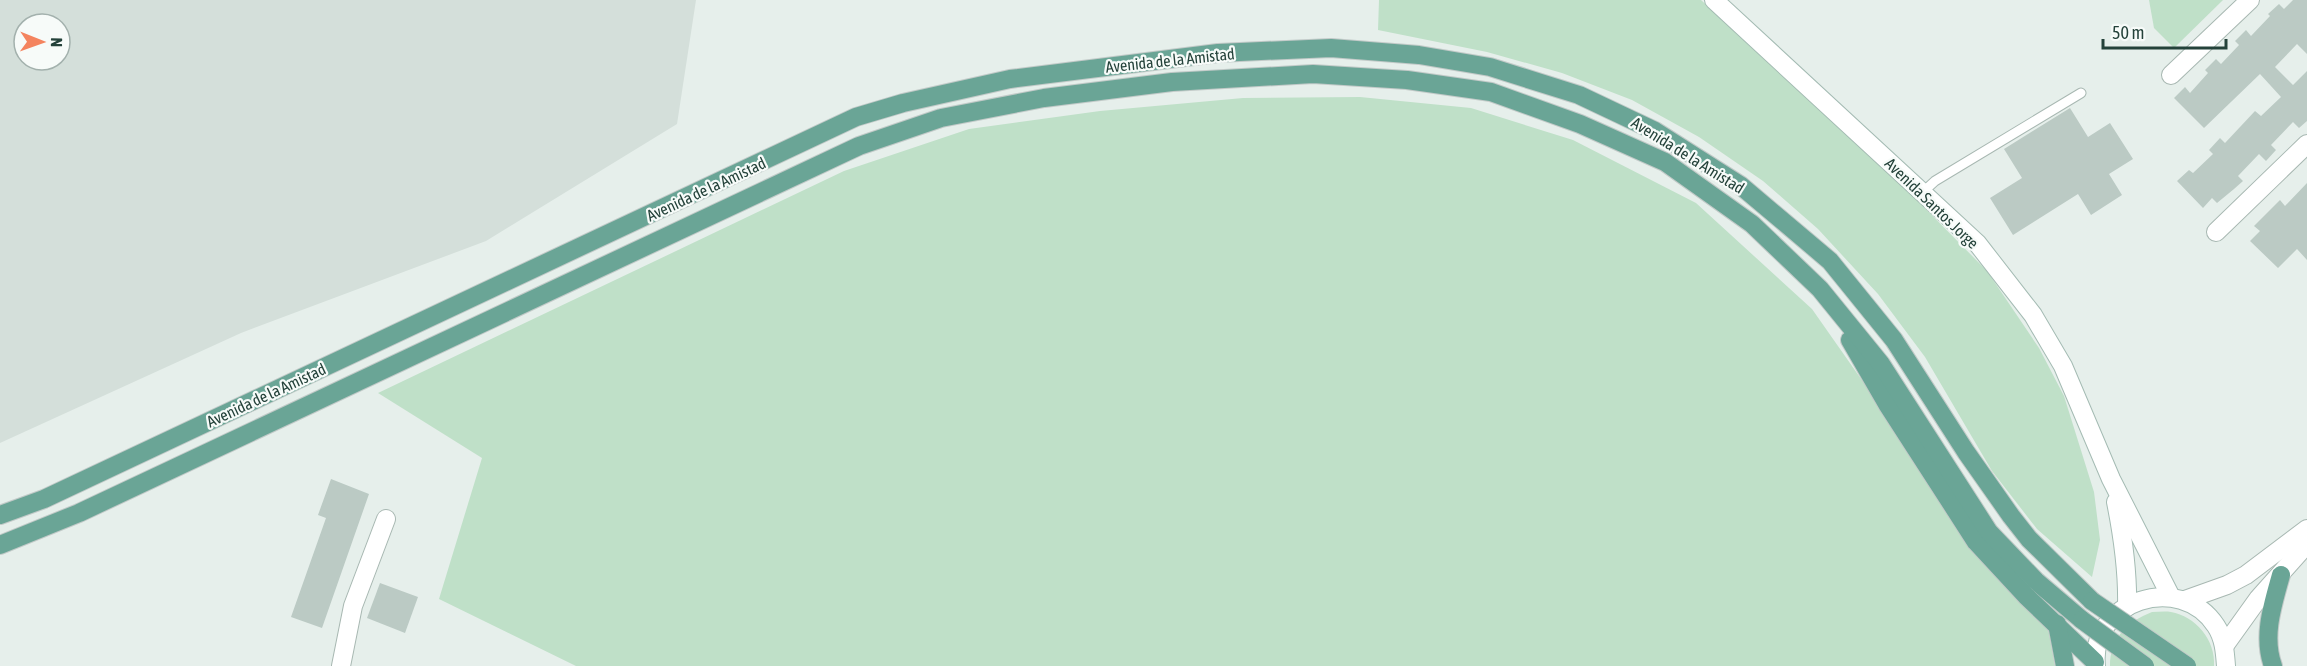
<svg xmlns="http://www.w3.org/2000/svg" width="2307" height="666" font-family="'Asap Condensed',sans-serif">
<rect width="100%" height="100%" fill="#e6efeb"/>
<path fill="#d4dfda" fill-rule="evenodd" d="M0 0H696L677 124 486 241 241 333 0 443ZM24 24H60V60H24Z"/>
<g fill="#bfe0c8">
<path d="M1379 0H1701L1905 188 1987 271 2039 348 2064 396 2094 492 2100 540 2092 577 2037 529 1992 471 1925 357 1878 294 1818 229 1763 181 1699 137 1632 100 1562 73 1487 52 1378 30Z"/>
<path d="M2149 0H2223L2174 48 2154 28Z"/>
<path d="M1360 97 1471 108 1573 140 1696 203 1812 309 1906 443 2048 628 2055 666H576L439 599 482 458 378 393 844 171 969 129 1100 111 1243 98Z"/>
<path d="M2152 612C2158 612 2165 611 2171 612 2195 616 2216 640 2214 666H2110C2110 638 2127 622 2152 612Z"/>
</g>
<g fill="#bbcac4">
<path d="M2293 0H2307V54L2297 44 2275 67 2293 85 2307 71V121L2299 128 2293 122 2271 145 2276 150 2266 161 2259 154 2238 176 2243 181 2234 189 2217 203 2212 198 2203 208 2177 181 2189 170 2193 173 2213 154 2209 150 2220 138 2225 143 2255 111 2261 116 2281 97 2260 74 2204 128 2174 98 2185 87 2190 93 2208 73 2205 70 2216 59 2221 64 2239 45 2235 41 2246 30 2251 36 2270 16 2268 14 2279 4 2284 9Z"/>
<path d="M2070 108 2088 137 2110 123 2133 159 2109 174 2122 195 2091 215 2078 194 2013 235 1990 198 2022 178 2004 149Z"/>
<path d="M2307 183V260L2297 249 2278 268 2250 241 2260 231 2254 226 2280 200 2285 206Z"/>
<path d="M331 479 369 494 322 628 291 617 326 518 318 515Z"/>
<path d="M380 583 418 597 405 633 367 618Z"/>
</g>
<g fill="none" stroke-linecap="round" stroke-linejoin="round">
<defs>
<path id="service" d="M1923 192 1935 181 2081 93"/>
<g id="minor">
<path d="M2171 75 2250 0"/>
<path d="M2216 232 2307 144"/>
<path d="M341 666 353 606 386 519"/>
</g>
<g id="tertiary">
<path d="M2185 600 2227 585 2246 575 2307 529"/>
<path d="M2225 645 2258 599 2307 544"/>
</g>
<g id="secondary">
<path d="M1714 0 1977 243 2033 315 2063 366 2111 479 2171 597"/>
<path d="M2116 502C2123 537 2128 570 2127 607"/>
<path d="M2096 666C2089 601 2180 571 2216 626 2224 638 2225 652 2226 666"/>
</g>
<g id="primary">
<path d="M1850 340 1887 404 1976 542 2026 596 2095 662"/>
<path d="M0 515 44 499 856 117 903 103 1010 79 1218 53 1331 48 1419 55 1490 67 1579 95 1655 131 1740 185 1830 261 1894 340 1966 452 2011 516 2029 539 2092 601"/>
<path d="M0 545 79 513 859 146 941 118 1044 98 1172 82 1313 74 1407 80 1491 92 1580 124 1665 162 1752 224 1820 289 1881 364 1989 532 2036 581 2082 620"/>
<path d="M2057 624 2065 666"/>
<path d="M2273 666C2262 636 2273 604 2281 575"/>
</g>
</defs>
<use href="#service" stroke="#a8b8b2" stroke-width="11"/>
<use href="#minor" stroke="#a8b8b2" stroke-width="20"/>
<use href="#tertiary" stroke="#a8b8b2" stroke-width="20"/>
<use href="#secondary" stroke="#a4bbb3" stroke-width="20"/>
<use href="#primary" stroke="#c2cac8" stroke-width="20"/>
<use href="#service" stroke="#fff" stroke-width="9"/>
<use href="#minor" stroke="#fff" stroke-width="18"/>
<use href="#tertiary" stroke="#fff" stroke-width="18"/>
<use href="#secondary" stroke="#fff" stroke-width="18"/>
<use href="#primary" stroke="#6aa596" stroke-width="18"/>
<defs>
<g id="primary-bridge">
<path d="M2092 601 2187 666"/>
<path d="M2082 620 2145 666"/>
</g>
</defs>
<use href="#primary-bridge" stroke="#c2cac8" stroke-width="20" stroke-linecap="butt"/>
<use href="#primary-bridge" stroke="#6aa596" stroke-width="18"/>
</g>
<g text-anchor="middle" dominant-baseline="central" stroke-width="4.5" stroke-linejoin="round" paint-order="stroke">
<g font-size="16" fill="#24423a" stroke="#f7fbf9">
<text transform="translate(1170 60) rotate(-6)">Avenida de la Amistad</text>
<text transform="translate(1688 155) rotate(32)">Avenida de la Amistad</text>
<text transform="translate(706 189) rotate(-25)">Avenida de la Amistad</text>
<text transform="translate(1932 203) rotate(44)">Avenida Santos Jorge</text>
<text transform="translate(266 395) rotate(-25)">Avenida de la Amistad</text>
</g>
</g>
<g transform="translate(42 42) rotate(91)"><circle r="28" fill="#f7fbf9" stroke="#a3b1ad" stroke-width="1.5"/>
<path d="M0-4.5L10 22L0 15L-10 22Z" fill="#f4845f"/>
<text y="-9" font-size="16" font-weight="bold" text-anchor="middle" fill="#24423a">N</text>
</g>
<path d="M2103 39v9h123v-9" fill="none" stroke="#24423a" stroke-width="3"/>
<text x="2112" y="39" font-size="18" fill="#24423a" stroke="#f7fbf9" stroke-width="4.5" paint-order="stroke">50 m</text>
</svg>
